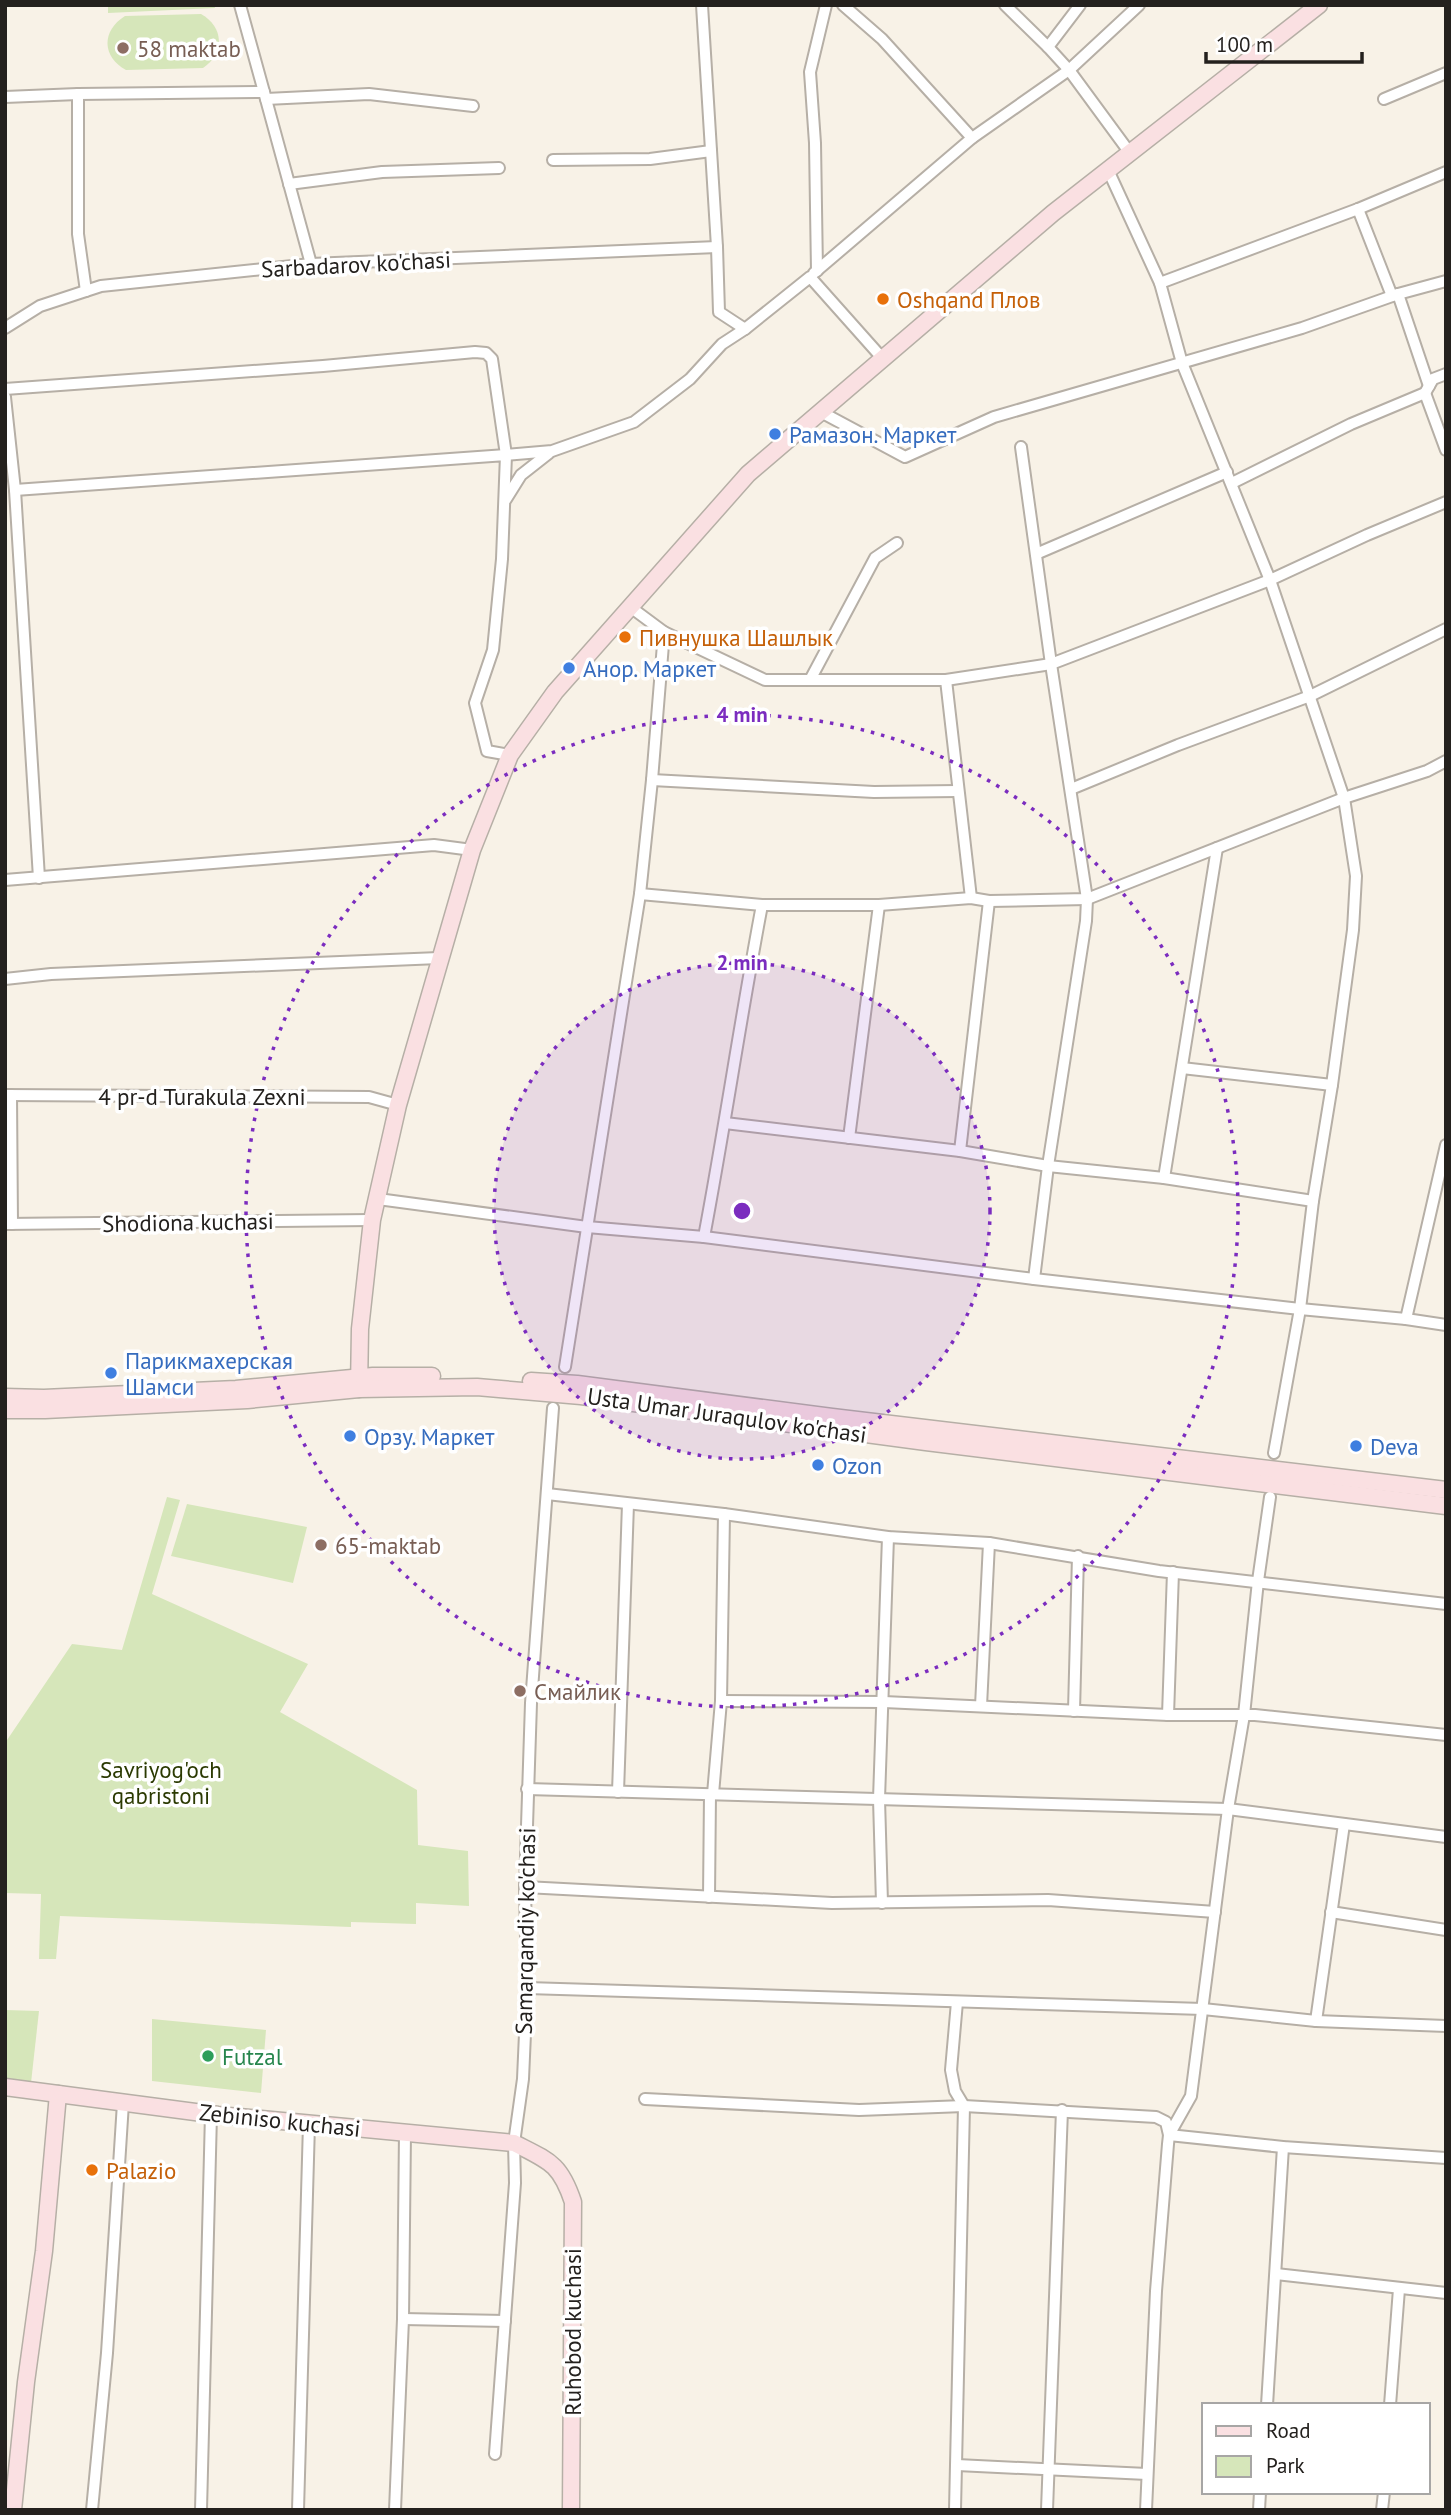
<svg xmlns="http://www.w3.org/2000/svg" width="1451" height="2515" font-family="'PT Sans',sans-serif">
<rect width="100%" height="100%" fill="#f8f2e7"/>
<g fill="#d6e6ba">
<path d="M108 5H214L215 8 108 13Z"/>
<path d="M201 14C224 27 225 53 203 68L126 70C102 57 101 31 125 16Z"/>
<path d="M167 1497 180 1500 152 1594 308 1664 280 1712 417 1790 418 1845 468 1851 469 1906 416 1903V1924L351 1922V1927L60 1916 56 1959H39L41 1894 5 1893V1743L72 1644 122 1650Z"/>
<path d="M187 1504 307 1527 293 1583 171 1556Z"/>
<path d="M5 2010 39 2011 31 2083 5 2081Z"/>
<path d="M152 2019 266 2030 261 2093 152 2081Z"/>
</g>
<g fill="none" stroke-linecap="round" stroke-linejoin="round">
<defs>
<g id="street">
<path d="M240 5 264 92"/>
<path d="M702 5 717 247 719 312 745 329 810 277 883 359"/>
<path d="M843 5 882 39 972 138 1069 70 1139 5"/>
<path d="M1005 5 1048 47 1069 70 1130 153"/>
<path d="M1048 47 1080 5"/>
<path d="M78 94V234L86 291"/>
<path d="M5 97 78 94 264 92 311 264"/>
<path d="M266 99 369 94 473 106"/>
<path d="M1384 99 1446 73"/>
<path d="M553 160 650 159 711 151"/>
<path d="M1108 170 1160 283 1182 363 1270 580 1344 798 1356 876 1353 930 1332 1085 1313 1201 1300 1309 1274 1453"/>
<path d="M289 184 382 172 499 168"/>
<path d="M1358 209 1392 296"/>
<path d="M817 271 815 143 810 72 826 5"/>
<path d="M814 273 972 138"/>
<path d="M1160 283 1358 209 1446 172"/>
<path d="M1398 294 1429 386"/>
<path d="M5 328 40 306 101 286 311 264 717 247"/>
<path d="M5 389 323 366 475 352 486 353 492 359 506 455 552 451 634 422 690 379 722 344 745 329"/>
<path d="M1425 393 1446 450"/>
<path d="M5 397 15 490 39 878"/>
<path d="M821 412 905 457 994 417 1302 328 1398 294 1446 281"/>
<path d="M1021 447 1051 664 1087 899 1086 921 1048 1166 1034 1279"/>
<path d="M1232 483 1351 424 1425 393 1433 379 1446 374"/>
<path d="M15 490 506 455 502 559 493 650 475 703 487 751 510 755"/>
<path d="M506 499 521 475 549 453"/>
<path d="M1036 554 1227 472"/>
<path d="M629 606 664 632 765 680H946L1051 664 1270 580 1367 535 1446 502"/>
<path d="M810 680 875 558 897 543"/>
<path d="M946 680 971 898"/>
<path d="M652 780 874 792 958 791"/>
<path d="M1071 789 1178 745 1310 696 1446 629"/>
<path d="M5 880 434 845 472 850"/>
<path d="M640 894 762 905H879L971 898 989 901 1087 899 1344 798 1427 771 1446 761"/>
<path d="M5 979 51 974 439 958"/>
<path d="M1182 1068 1332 1085"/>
<path d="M5 1095 369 1097 398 1105"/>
<path d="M11 1095 12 1224"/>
<path d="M725 1123 960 1151 1048 1166 1164 1178 1313 1201"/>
<path d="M849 1138 879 905"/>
<path d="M960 1151 989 901"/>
<path d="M1164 1178 1217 848"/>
<path d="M378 1199 587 1227 704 1237 1034 1279 1300 1309 1406 1319 1446 1325"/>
<path d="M5 1224 372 1220"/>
<path d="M704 1237C725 1126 741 1015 762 905"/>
<path d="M1406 1319 1446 1145"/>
<path d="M565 1367 640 894 652 780 664 632"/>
<path d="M547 1494 724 1514 888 1537 989 1543 1159 1571 1446 1604"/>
<path d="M721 1701 884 1702 1168 1715H1255L1446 1735"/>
<path d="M981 1706 989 1543"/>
<path d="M1074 1711 1078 1556"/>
<path d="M1168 1715 1173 1572"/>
<path d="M527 1789 1228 1809 1446 1837"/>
<path d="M618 1792 628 1504"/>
<path d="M713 1794 721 1701 724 1514"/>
<path d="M525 1887 832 1903 1048 1900 1215 1912"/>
<path d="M709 1897 710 1794"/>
<path d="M882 1903 879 1799 888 1537"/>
<path d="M1331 1912 1446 1930"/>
<path d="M527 1988 1203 2009 1316 2021 1446 2026"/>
<path d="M1316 2021 1344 1824"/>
<path d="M645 2099 859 2110 964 2106 1156 2117 1166 2122 1169 2135 1283 2147 1446 2158"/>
<path d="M1276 2274 1446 2293"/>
<path d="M403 2319 505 2321"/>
<path d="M1267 2405 1283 2147"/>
<path d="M1390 2405 1399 2289"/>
<path d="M495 2454 515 2183 514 2143 523 2079 527 1988 525 1887 531 1703 553 1408"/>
<path d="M957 2465 1147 2474"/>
<path d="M92 2510 107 2353 123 2103"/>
<path d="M201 2510 211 2114"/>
<path d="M298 2510 309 2124"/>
<path d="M395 2510 403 2319 405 2132"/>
<path d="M955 2510 964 2106 955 2091 951 2070 957 2002"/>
<path d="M1047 2510 1062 2110"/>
<path d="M1146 2510 1156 2291 1168 2144 1169 2135 1191 2096 1228 1809 1244 1715 1258 1581 1270 1497"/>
<path d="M1259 2510 1260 2492"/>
<path d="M1382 2510 1384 2492"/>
</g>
<g id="secondary">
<path d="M531 1381 577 1384 832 1417 1446 1490"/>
<path d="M359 1389 360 1329 372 1220 398 1105 472 850 510 755 555 692 748 474 1053 213 1319 5"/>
<path d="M5 1397 44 1398 236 1389 373 1376H432"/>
<path d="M5 1410H45L247 1400 359 1389 477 1387 581 1396 926 1442 1446 1506"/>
<path d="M5 2087 218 2115 514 2143C549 2161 560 2163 573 2202L571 2510"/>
<path d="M13 2510 26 2382 44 2251 58 2094"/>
</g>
</defs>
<use href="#street" stroke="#b6afa6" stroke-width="14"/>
<use href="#secondary" stroke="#b6afa6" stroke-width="19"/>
<use href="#street" stroke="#fff" stroke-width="10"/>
<use href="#secondary" stroke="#fae0e2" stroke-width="16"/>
</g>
<circle cx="742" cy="1211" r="248" fill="#7b2cbf" fill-opacity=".12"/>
<g fill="none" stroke="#7b2cbf" stroke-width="3.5" stroke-dasharray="3.5 7">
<circle cx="742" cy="1211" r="248"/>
<circle cx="742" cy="1211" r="496"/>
</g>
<g fill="#8d6e63" stroke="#fff" stroke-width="2.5">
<circle cx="123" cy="48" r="7"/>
<circle cx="321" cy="1545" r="7"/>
<circle cx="520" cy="1691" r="7"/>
</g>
<g fill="#e8710a" stroke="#fff" stroke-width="2.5">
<circle cx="883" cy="299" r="7"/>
<circle cx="625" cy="637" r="7"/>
<circle cx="92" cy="2170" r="7"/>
</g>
<g fill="#3f7fe0" stroke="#fff" stroke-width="2.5">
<circle cx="775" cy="434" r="7"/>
<circle cx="569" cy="668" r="7"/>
<circle cx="111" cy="1373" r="7"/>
<circle cx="350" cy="1436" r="7"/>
<circle cx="1356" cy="1446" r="7"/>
<circle cx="818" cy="1465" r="7"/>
</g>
<circle fill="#2e9e5b" stroke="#fff" stroke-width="2.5" cx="208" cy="2056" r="7"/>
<g text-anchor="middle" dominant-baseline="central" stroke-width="7" stroke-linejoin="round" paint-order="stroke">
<g font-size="23" fill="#785e54" stroke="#fff" text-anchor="start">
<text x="137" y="48">58 maktab</text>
<text x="335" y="1545">65-maktab</text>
<text x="534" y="1691">Смайлик</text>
</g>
<g font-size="23" fill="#24211e" stroke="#fff">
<text transform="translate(356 264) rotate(-3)">Sarbadarov ko'chasi</text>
<text x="202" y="1096">4 pr-d Turakula Zexni</text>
<text transform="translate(188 1222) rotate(-1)">Shodiona kuchasi</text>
<text transform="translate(727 1415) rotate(8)">Usta Umar Juraqulov ko'chasi</text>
<text transform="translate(525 1931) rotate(-89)">Samarqandiy ko'chasi</text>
<text transform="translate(280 2120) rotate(6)">Zebiniso kuchasi</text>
<text transform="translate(572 2332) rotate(-90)">Ruhobod kuchasi</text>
</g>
<g font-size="23" fill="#c56008" stroke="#fff" text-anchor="start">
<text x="897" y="299">Oshqand Плов</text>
<text x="639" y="637">Пивнушка Шашлык</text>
<text x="106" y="2170">Palazio</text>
</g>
<g font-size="23" fill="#366cbe" stroke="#fff" text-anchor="start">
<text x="789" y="434">Рамазон. Маркет</text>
<text x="583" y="668">Анор. Маркет</text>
<text x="125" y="1360">Парикмахерская<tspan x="125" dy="26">Шамси</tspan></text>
<text x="364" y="1436">Орзу. Маркет</text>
<text x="1370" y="1446">Deva</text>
<text x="832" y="1465">Ozon</text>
</g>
<g font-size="23" fill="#2b3a02" stroke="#fff">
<text x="161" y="1769">Savriyog'och<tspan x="161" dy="26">qabristoni</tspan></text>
</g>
<g font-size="23" fill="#27864d" stroke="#fff" text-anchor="start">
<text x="222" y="2056">Futzal</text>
</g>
</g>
<circle cx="742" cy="1211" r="10" fill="#7b2cbf" stroke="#fff" stroke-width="3.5"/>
<g font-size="21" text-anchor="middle" font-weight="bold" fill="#7b2cbf" stroke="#fff" stroke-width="7" stroke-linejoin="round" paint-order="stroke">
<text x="742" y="722">4 min</text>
<text x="742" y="970">2 min</text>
</g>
<rect width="1451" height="2515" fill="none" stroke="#24211e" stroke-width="14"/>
<rect x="1202" y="2403" width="228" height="91" fill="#ffffff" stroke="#a7a6a5" stroke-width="2"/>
<rect x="1216" y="2426" width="35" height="10" fill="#fae0e2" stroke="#a7a6a5" stroke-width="2"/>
<text x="1266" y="2438" font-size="21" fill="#24211e">Road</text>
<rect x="1216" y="2456" width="35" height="21" fill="#d6e6ba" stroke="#a7a6a5" stroke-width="2"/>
<text x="1266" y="2473" font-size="21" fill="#24211e">Park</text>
<path d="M1206 52v10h156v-10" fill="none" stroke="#24211e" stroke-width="3.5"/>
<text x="1216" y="52" font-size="21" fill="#24211e" stroke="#ffffff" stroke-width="5" paint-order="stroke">100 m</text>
</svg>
